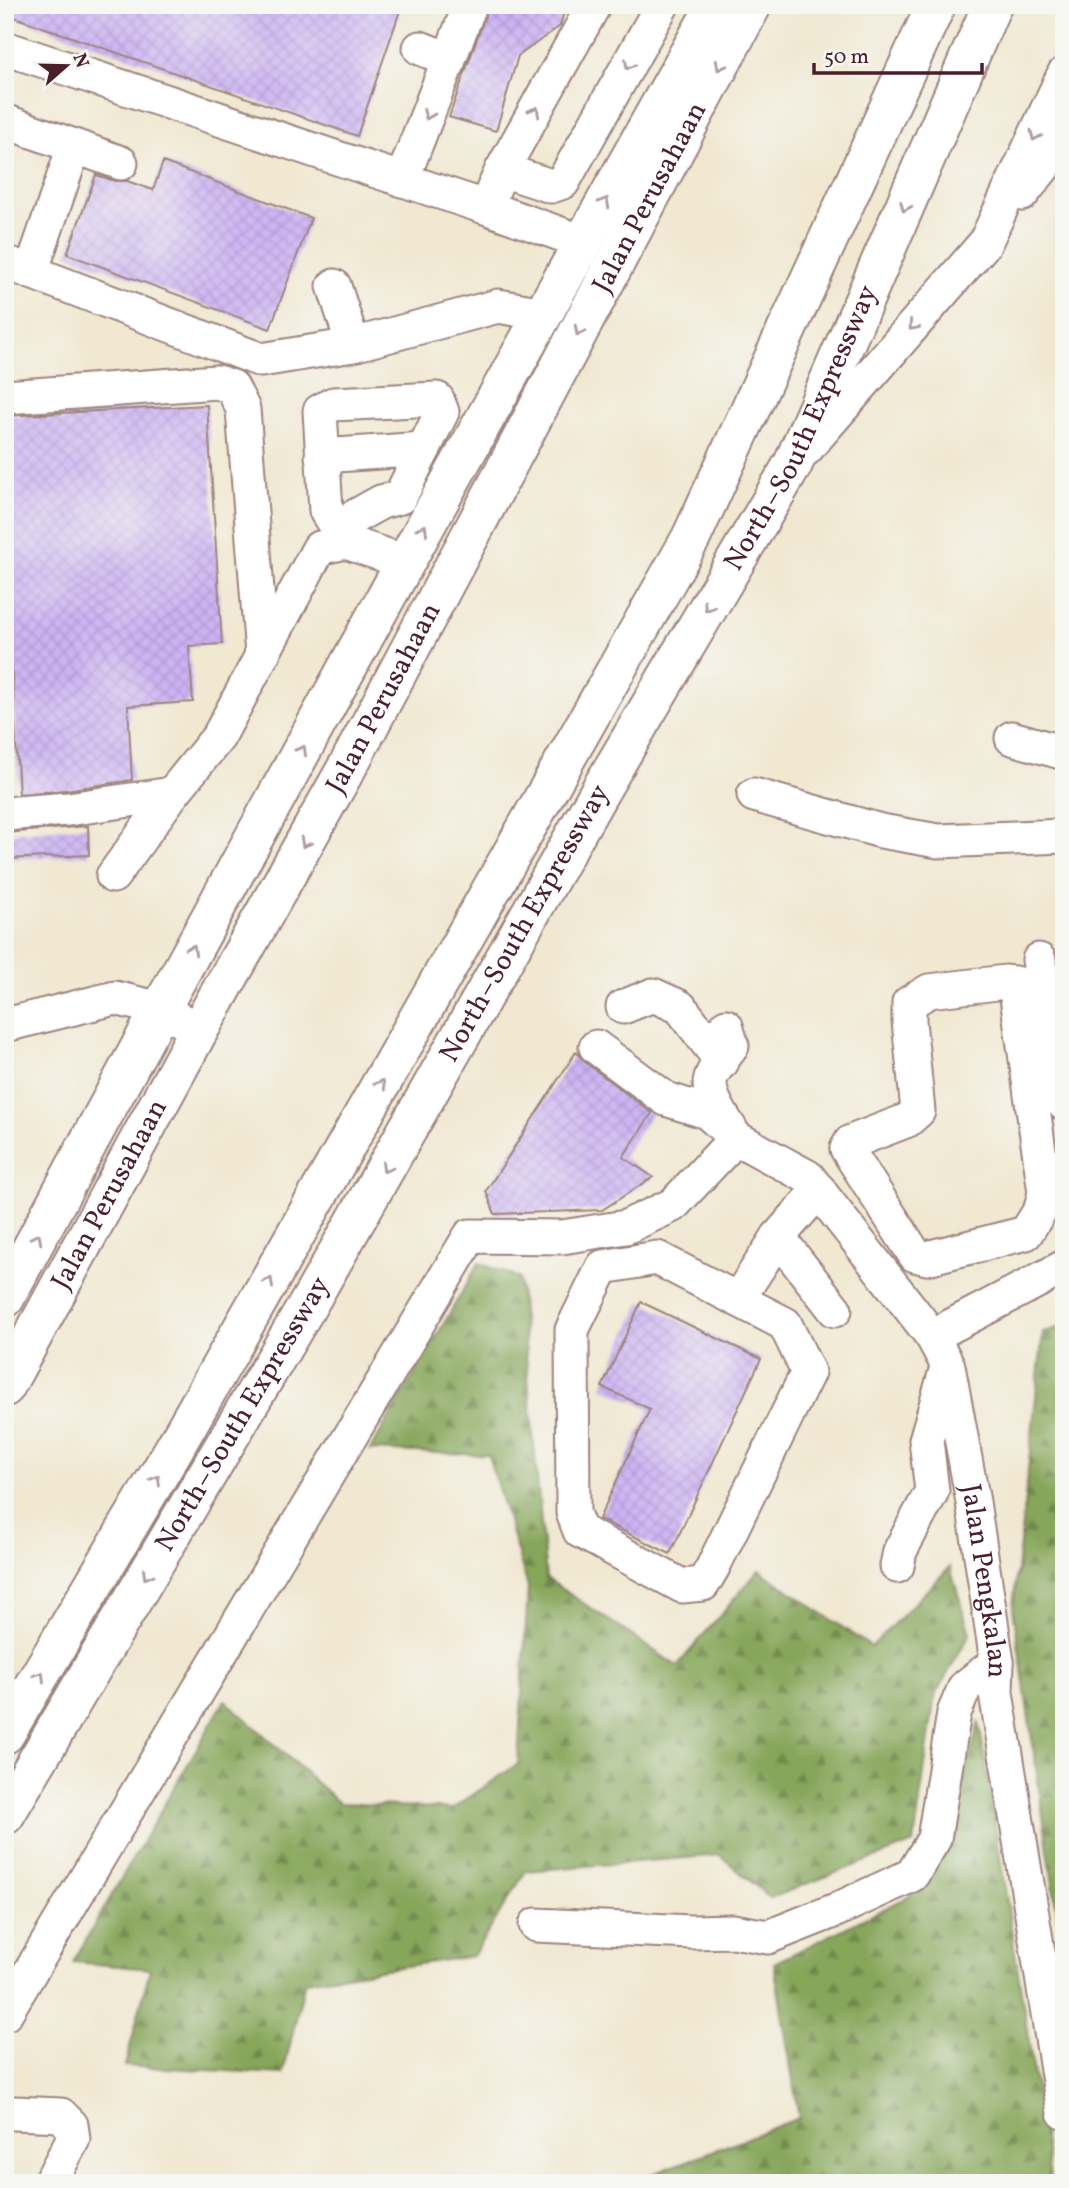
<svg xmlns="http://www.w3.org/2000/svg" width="1069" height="2188" font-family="Vollkorn,serif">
<defs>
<pattern id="forest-firs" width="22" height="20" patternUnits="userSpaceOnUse" patternTransform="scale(1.75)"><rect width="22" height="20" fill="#86a65a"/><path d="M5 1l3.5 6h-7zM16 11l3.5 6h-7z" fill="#70874b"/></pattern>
<pattern id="building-cross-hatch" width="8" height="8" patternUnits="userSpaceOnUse" patternTransform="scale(1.75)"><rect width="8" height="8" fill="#ccb4f4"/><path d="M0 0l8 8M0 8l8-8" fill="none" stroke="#b19ad1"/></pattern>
</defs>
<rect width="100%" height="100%" fill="#f6f6f2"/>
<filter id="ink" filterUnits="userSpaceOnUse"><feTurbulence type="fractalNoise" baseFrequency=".0143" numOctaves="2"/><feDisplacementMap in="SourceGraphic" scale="14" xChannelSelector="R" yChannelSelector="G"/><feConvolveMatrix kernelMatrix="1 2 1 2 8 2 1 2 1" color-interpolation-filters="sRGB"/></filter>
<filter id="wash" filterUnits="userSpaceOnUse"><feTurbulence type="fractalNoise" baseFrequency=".00686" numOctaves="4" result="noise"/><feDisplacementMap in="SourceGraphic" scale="28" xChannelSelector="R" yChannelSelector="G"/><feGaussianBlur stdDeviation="1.57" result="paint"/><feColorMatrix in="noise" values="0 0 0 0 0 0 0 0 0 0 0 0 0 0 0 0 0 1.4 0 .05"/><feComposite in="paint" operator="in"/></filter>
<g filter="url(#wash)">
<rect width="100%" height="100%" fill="#f0e8d1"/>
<g fill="url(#forest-firs)" stroke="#686242" stroke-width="2">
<path d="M479 1263 519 1278 546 1578 677 1666 759 1570 871 1647 950 1567 970 1634 935 1695 914 1843 770 1898 720 1855 526 1871 473 1956 305 1981 283 2074 125 2066 150 1969 73 1962 225 1700 339 1803 452 1809 518 1764 528 1587 488 1455 370 1450Z"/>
<path d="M1064 1326V1961L1013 1608 1043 1332Z"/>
<path d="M979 1722 1051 2183H629L799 2118 774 1963 910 1896 948 1839Z"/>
</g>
<g id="blocks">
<g fill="url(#building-cross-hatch)">
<path d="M5 5H402L357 136 5 14Z"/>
<path d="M489 5H566L560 26 518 56 496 131 449 117Z"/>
<path d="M163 162 311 218 270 329 67 254 96 175 115 181H127L153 190Z"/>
<path d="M207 405 222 644 189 646 193 702 128 706 132 780 66 790 19 794 5 557V416Z"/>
<path d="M88 826 89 855 5 859V833Z"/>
<path d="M576 1052 585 1062 652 1113 623 1157 653 1177 602 1210 495 1214 486 1191Z"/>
<path d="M641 1302 761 1359 670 1554 599 1519 650 1409 602 1387Z"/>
</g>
</g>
</g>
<g filter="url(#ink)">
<use href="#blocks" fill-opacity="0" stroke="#9d847e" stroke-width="2"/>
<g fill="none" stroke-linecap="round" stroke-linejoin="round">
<defs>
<g id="minor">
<path d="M5 48 485 207 583 242"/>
<path d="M420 48 443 57 448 64"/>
<path d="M10 123 121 163"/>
<path d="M502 170 551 186 563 182 662 5"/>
<path d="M402 180 470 5"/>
<path d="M493 190 502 170 594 5"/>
<path d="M1022 194 1064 141"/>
<path d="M5 262 261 360 353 345 498 306 543 314"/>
<path d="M31 272 74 147"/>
<path d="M334 286 353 345"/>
<path d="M5 397 217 382 232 387 243 409 262 655"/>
<path d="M806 449 985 243 1064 74"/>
<path d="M322 456 424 449"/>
<path d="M336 527 381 502 400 497 442 412 437 399 333 404 320 411 326 511 346 542"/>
<path d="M1012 738 1064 753"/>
<path d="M754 795 881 831 938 841 1064 836"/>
<path d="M5 814 68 809 172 794"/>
<path d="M113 876 172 794 219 736 319 548 346 542 405 562"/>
<path d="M1039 960 1064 1104"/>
<path d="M1015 983 1045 1192 1041 1209 1026 1233 927 1258 915 1255 847 1149 851 1142 908 1120 918 1111 909 1021V1003L929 991 1006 982 1044 987"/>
<path d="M623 1007 653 995 680 1007 722 1062"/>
<path d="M5 1025 115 998 160 1009 199 1030"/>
<path d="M726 1026 732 1046C725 1057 710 1071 710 1084 710 1100 723 1117 731 1130"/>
<path id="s1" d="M596 1047 666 1099 707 1112 736 1138 808 1177 932 1336 948 1366 973 1502 997 1662 996 1693 1064 2112"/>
<path d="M778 1237 835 1310"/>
<path d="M657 1258 785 1324 808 1372 713 1567 703 1584 682 1586 580 1531 573 1513 572 1330 603 1267Z"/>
<path d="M738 1299 778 1237 819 1190"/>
<path d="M932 1336 1064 1267"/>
<path d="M897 1566 900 1551 932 1491 926 1440 946 1371"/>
<path d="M536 1925 692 1932 733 1931 768 1937 836 1910 912 1875 934 1839 954 1713 965 1687 997 1662"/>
<path d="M5 2014 470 1236 562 1237 626 1227 673 1205 736 1138"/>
<path d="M14 2113 61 2115 71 2125 73 2139 50 2183"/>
</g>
<g id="major">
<path d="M5 1298C237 864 475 434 716 5"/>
<path id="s2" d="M5 1387 199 1030 350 762 752 5"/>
</g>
<g id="highway">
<path d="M5 1734 171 1454 691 538 936 5"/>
<path id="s3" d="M5 1815 310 1301 601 789 793 464 992 5"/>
</g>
</defs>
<use href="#minor" stroke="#9d847e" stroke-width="37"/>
<use href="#major" stroke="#9d847e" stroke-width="42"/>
<use href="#highway" stroke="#9d847e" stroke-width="42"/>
<use href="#minor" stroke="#fff" stroke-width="33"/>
<use href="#major" stroke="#fff" stroke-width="38"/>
<use href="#highway" stroke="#fff" stroke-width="38"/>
</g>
<defs><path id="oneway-chevron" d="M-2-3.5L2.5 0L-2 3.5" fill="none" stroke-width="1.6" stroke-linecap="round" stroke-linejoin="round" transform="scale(1.75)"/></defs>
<g stroke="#ae9aa0">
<use href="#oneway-chevron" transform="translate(629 65) rotate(119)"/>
<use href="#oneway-chevron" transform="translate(720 66) rotate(118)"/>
<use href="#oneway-chevron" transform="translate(535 111) rotate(-61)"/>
<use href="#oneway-chevron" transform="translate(428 115) rotate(112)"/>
<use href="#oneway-chevron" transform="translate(1035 136) rotate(115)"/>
<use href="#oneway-chevron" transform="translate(605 202) rotate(-61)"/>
<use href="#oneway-chevron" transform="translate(905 207) rotate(113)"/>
<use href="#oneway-chevron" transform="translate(913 326) rotate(131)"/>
<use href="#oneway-chevron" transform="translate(579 331) rotate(118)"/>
<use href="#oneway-chevron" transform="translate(423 529) rotate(-61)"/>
<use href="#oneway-chevron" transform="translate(708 607) rotate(121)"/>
<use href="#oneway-chevron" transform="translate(302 750) rotate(-61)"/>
<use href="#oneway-chevron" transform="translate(305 843) rotate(119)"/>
<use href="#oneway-chevron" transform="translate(192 949) rotate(-61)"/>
<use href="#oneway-chevron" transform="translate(381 1084) rotate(-60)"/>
<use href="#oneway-chevron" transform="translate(386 1168) rotate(120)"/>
<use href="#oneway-chevron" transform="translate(37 1238) rotate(-62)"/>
<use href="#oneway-chevron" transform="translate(269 1282) rotate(-60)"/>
<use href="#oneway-chevron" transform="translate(156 1480) rotate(-59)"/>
<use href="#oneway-chevron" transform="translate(147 1575) rotate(121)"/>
<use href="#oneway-chevron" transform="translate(40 1676) rotate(-59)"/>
</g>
</g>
<g text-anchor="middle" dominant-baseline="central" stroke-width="5" stroke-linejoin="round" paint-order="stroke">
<g font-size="28" fill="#4a1f2b" stroke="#f6f6f2">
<text stroke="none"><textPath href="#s2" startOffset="1353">Jalan Perusahaan</textPath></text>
<text stroke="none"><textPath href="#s3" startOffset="1600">North–South Expressway</textPath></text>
<text stroke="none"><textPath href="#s2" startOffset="786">Jalan Perusahaan</textPath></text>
<text stroke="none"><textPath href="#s3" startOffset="1032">North–South Expressway</textPath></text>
<text stroke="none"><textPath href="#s2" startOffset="219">Jalan Perusahaan</textPath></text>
<text stroke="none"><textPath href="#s3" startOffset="466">North–South Expressway</textPath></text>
<text stroke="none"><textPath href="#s1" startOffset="705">Jalan Pengkalan</textPath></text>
</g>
</g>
<rect width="1069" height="2188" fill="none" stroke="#f6f6f2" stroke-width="28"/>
<g transform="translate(66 66) rotate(70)" stroke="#f6f6f2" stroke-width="5" paint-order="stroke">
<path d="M0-5L12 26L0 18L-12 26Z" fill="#4a1f2b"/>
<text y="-10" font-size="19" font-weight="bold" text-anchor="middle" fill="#4a1f2b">N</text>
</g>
<path d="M814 63v10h168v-10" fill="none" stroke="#4a1f2b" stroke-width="3.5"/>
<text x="824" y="63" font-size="21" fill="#4a1f2b" stroke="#f6f6f2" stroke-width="5" paint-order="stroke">50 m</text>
</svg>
